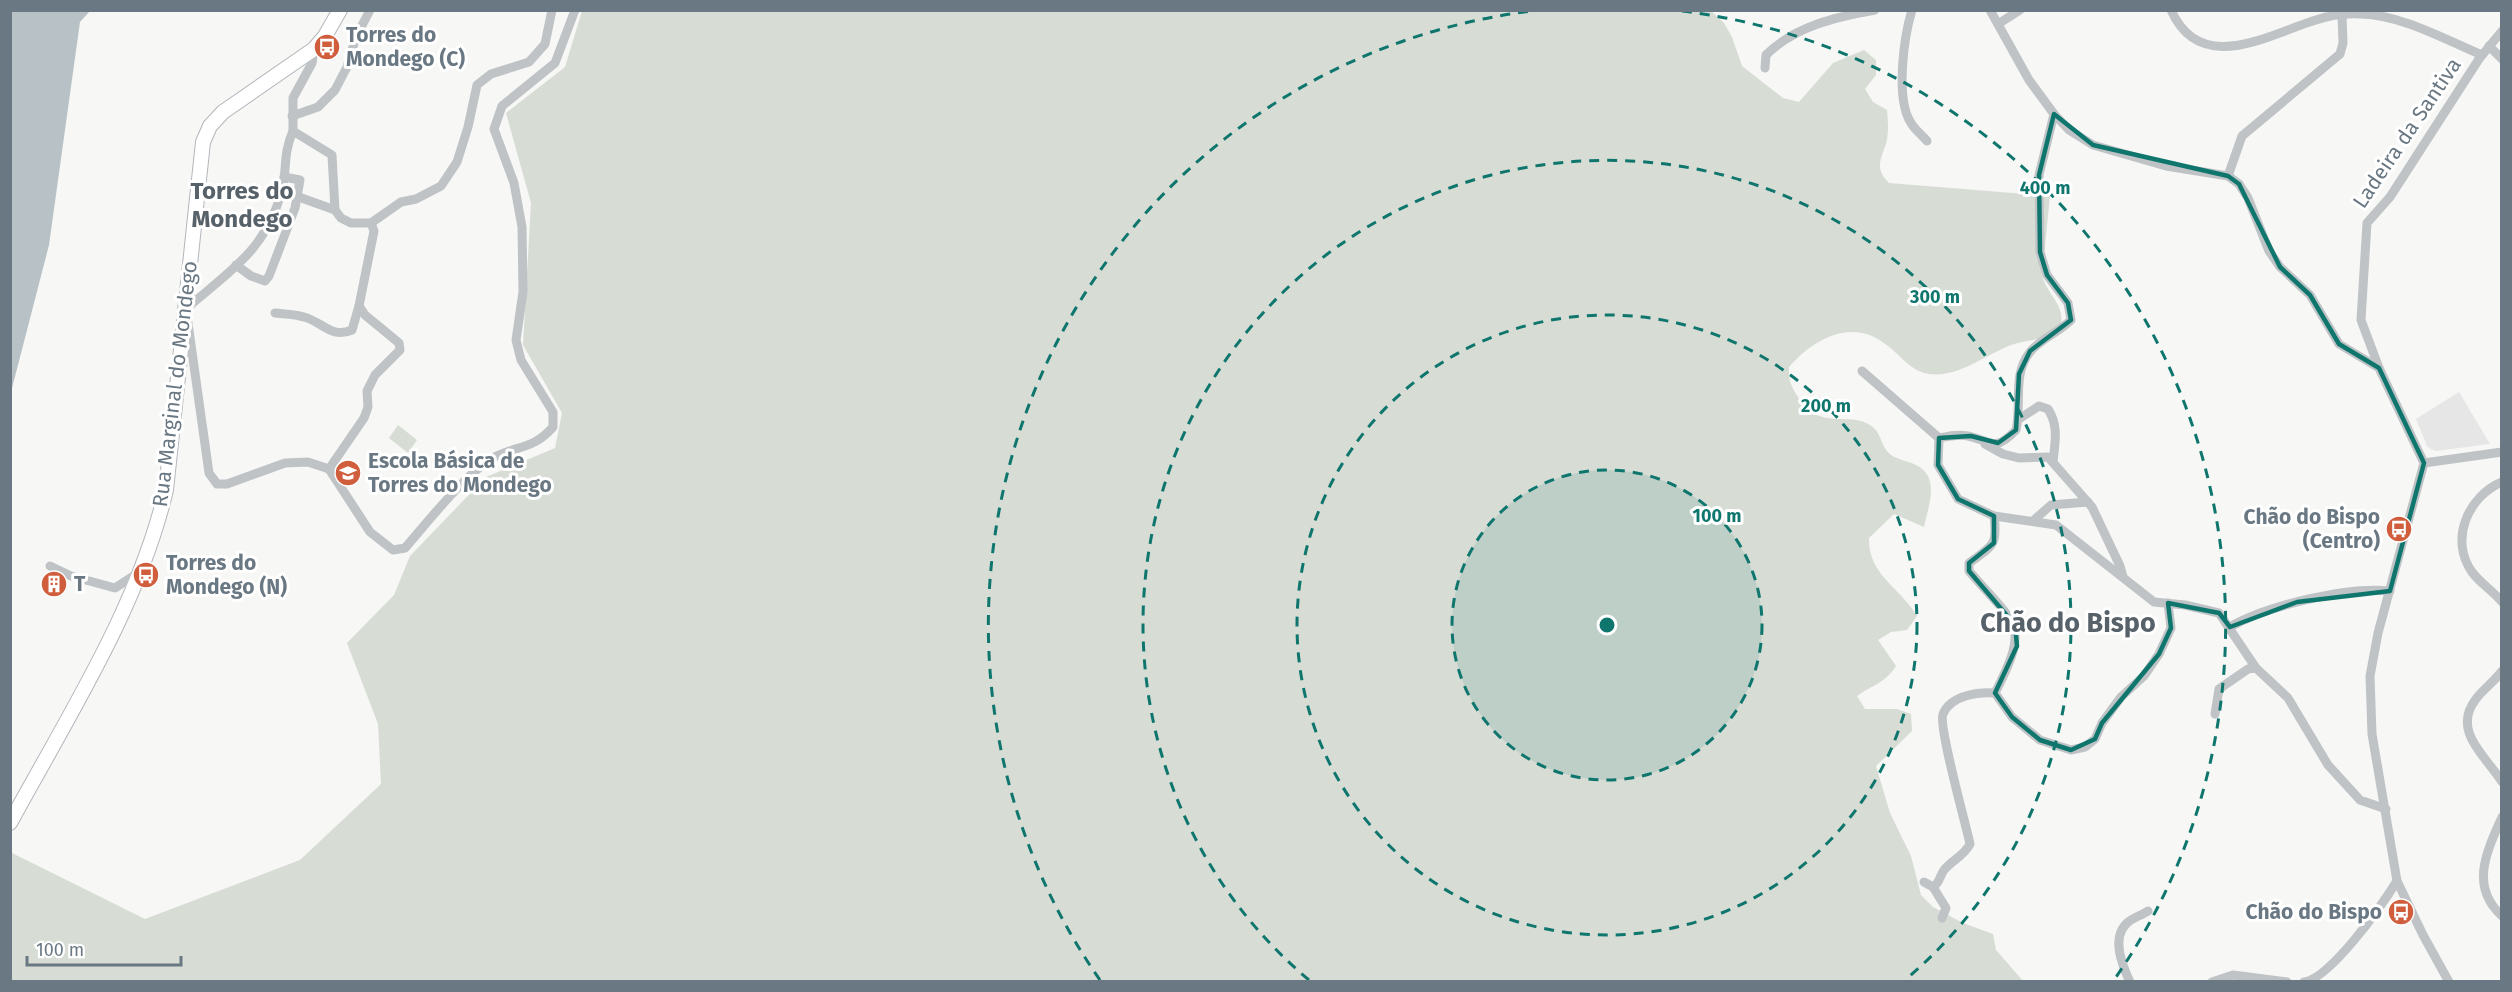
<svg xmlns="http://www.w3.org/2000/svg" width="2512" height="992" font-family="'Fira Sans',sans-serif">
<rect width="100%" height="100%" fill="#f7f7f5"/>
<path fill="#e5e6e5" d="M2459 392 2490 444 2436 451 2431 449 2427 446 2416 419Z"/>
<g fill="#d7dcd5">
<path d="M582 11H1711L1724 23 1732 37 1742 66 1783 98 1799 102 1833 63 1864 50 1876 60V75L1865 89 1873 102 1887 110C1888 121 1889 133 1886 144 1880 161 1875 169 1889 183L2050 196 2042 275C2046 293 2065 305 2061 324 2054 329 2046 336 2038 339 2028 341 2020 342 2011 345 1985 355 1958 378 1929 374 1911 371 1902 357 1888 346 1854 317 1815 337 1789 367 1788 381 1792 388 1800 400 1821 432 1853 409 1874 428 1881 434 1882 449 1891 455 1898 460 1909 461 1916 465 1941 477 1928 507 1924 527L1894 514 1869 538C1868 575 1900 587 1917 616L1907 630 1891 632 1878 640 1896 666C1884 684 1874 684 1857 696L1865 709H1897L1911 714 1912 731 1876 766 1890 813 1911 856 1921 895 1933 907 1963 923 1993 934 1996 950 2023 981H11L10 852 145 919 300 860 381 784 378 724 347 643 394 595 410 556 486 477 555 448 562 413 523 345 531 203 506 113 565 67Z"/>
<path d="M398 425 417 440 408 453 389 438Z"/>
</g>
<path fill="#b8c2c6" d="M11 10 90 11 80 22 49 245 11 392Z"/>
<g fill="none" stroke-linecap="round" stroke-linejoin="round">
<defs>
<path id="secondary" d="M10 823C67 718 139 606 166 490L203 142 210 126 223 112 314 49 325 36 340 10"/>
</defs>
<use href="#secondary" stroke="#b2b7bb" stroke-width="16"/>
<g stroke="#bfc3c6" stroke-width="9">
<path d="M1912 10C1904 36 1895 99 1911 123 1915 130 1922 135 1927 141"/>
<path d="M1990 10 2029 80 2054 114 2069 130 2093 145 2166 166 2228 176 2239 184 2248 198 2269 251 2280 267 2310 295 2339 344 2379 368 2424 463"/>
<path d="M2171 10C2201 77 2269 34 2316 20 2330 15 2346 13 2361 14 2402 15 2444 39 2482 55"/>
<path d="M1998 24 2020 10"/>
<path d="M2489 46 2502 59"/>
<path d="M314 49 312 63 293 98V131L332 155 335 210"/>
<path d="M1765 68 1766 55C1795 26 1836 17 1875 10"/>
<path d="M2054 114 2039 175 2040 252 2047 275 2068 303 2071 320C2059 332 2038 341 2030 352 2012 374 2022 405 2016 430 1994 453 1992 441 1968 436 1959 434 1949 436 1939 438L1938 465 1958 499 1994 516 2056 525 2154 602 2185 605 2219 613 2256 668 2288 698 2328 765 2360 800 2386 809"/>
<path d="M292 116 318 107 335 90 347 67 356 37 370 10"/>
<path d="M293 131C282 156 288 170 281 194 264 252 229 271 186 309L209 473 217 484H227L285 463 308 462 329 469 370 532 393 550 405 548C426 524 466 473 493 458 517 445 533 450 553 427V412L521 360 516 340 523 292 522 227 514 183 494 129 502 106 555 63 575 10"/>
<path d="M2228 176 2242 136 2340 54 2343 43 2342 15"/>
<path d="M296 196 335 210 341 218 351 223H371L401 202 416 199 441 186 457 162 468 127 477 85 491 74 529 62 545 44 552 10"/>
<path d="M236 265 251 276 265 281 269 276 295 208 300 180 284 177"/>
<path d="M275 313C284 314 295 314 304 317 323 322 331 339 352 330L359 306"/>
<path d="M2379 368 2361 320 2367 223 2390 197 2479 59 2502 31"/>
<path d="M1862 371 1939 438"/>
<path d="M2019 419 2039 406 2048 409C2059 426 2055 442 2053 462"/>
<path d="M1985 444 2003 454 2019 458 2048 457 2092 507 2120 566 2123 577"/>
<path d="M2424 463 2378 633 2370 676 2372 734 2397 881 2423 935 2449 982"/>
<path d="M2424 463 2502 452"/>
<path d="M329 469 364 418 368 407 367 391 375 375 400 350 399 343 365 315 359 306 374 231 371 223"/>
<path d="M2502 482C2468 496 2449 540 2472 572 2480 583 2493 591 2502 602"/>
<path d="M1994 516C1998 546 1992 546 1969 563V571C2016 626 2031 623 1995 693L2012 717 2040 740 2071 750 2085 747 2095 739 2102 723 2121 697 2144 676 2159 654 2171 628 2168 603"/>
<path d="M2033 521 2051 505 2088 502"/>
<path d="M50 566 71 576 115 588 138 573"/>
<path d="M2230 627C2266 606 2348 586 2390 591"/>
<path d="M2502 671C2494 682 2483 689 2476 699 2451 731 2486 756 2502 782"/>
<path d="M2215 714 2219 689 2248 669 2256 668"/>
<path d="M2502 817C2487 851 2469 886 2502 916"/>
<path d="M1924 882 1933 887C1940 883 1939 877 1944 870 1952 860 1964 856 1970 844 1966 825 1938 725 1943 714 1951 695 1978 692 1995 693"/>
<path d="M1933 887 1946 908 1942 918"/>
<path d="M2130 982C2122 965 2111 938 2127 923 2132 918 2142 915 2148 911"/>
<path d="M2212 982 2233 975 2287 982"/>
<path d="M2304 982C2331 978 2382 905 2397 881"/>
</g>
<use href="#secondary" stroke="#fff" stroke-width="14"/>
</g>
<path fill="none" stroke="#0f766e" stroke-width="4.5" stroke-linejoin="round" d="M2054 114 2093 145 2228 176 2239 184 2280 267 2310 295 2339 344 2379 368 2424 463 2390 591 2297 602 2230 627 2219 613 2168 603 2171 628 2159 654 2102 723 2095 739 2071 750 2040 740 2012 717 1995 693 2017 646 2015 625 1969 571V563L1994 543V516L1958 499 1938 465 1939 438 1971 436 1998 443 2016 430 2019 374 2030 351 2071 320 2068 303 2047 275 2040 252 2039 175Z"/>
<circle cx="1607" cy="625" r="155" fill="#0f766e" fill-opacity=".12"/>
<g fill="none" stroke="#0f766e" stroke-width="3" stroke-dasharray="10 8">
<circle cx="1607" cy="625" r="155"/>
<circle cx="1607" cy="625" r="310"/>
<path d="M1309 980A464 464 0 1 1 1905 980"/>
<path d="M1100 980A619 619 0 0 1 1532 11M1682 11A619 619 0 0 1 2114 980"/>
</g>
<defs>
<symbol id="bus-disc" viewBox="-11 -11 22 22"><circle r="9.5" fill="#d05e3d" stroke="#fff"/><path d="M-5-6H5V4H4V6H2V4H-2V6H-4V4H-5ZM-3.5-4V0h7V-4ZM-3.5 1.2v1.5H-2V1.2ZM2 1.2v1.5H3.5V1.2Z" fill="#fff"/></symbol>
<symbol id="school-disc" viewBox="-11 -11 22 22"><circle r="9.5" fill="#d05e3d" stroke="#fff"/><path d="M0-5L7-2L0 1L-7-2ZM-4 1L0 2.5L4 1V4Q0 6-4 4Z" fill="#fff"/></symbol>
<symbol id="building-disc" viewBox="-11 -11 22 22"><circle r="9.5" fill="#d05e3d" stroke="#fff"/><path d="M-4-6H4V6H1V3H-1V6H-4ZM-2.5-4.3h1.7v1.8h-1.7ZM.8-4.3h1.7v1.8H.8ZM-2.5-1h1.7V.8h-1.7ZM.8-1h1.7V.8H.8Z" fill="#fff"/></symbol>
</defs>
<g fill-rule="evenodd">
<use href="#bus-disc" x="312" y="32" width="30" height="30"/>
<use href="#school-disc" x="333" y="458" width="30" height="30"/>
<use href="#bus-disc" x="2384" y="514" width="30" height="30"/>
<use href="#bus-disc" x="131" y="560" width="30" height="30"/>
<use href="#building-disc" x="39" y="569" width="30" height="30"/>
<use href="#bus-disc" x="2386" y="897" width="30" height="30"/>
</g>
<g text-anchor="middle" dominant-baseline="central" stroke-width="6" stroke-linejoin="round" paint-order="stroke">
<g font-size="21" font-weight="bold" fill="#6a7883" stroke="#fff" text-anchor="start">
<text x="346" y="35">Torres do<tspan x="346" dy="24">Mondego (C)</tspan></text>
<text x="368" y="461">Escola Básica de<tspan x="368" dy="24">Torres do Mondego</tspan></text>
<text x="2380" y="517" text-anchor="end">Chão do Bispo<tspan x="2380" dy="24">(Centro)</tspan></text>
<text x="166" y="563">Torres do<tspan x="166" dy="24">Mondego (N)</tspan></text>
<text x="74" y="584">T</text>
<text x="2382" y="912" text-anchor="end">Chão do Bispo</text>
</g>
<g font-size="21" fill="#6a7883" stroke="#fff">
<text transform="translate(2407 133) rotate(-56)">Ladeira da Santiva</text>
<text transform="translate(175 384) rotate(-83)">Rua Marginal do Mondego</text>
</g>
<g font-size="24" font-weight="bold" fill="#576169" stroke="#fff">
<text x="242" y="191">Torres do<tspan x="242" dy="28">Mondego</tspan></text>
</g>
<g font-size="27" font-weight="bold" fill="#576169" stroke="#fff">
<text x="2068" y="623">Chão do Bispo</text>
</g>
</g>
<circle cx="1607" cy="625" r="9" fill="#0f766e" stroke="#fff" stroke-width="3"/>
<g font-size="18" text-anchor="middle" font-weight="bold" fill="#0f766e" stroke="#fff" stroke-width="6" stroke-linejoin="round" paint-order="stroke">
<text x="2045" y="194">400 m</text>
<text x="1935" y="303">300 m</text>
<text x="1826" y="412">200 m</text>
<text x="1717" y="522">100 m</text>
</g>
<rect width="2512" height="992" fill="none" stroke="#6a7883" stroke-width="24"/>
<path d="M27 956v9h154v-9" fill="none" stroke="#6a7883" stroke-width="3"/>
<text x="36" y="956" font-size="18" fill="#6a7883" stroke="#ffffff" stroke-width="4.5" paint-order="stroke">100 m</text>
</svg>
